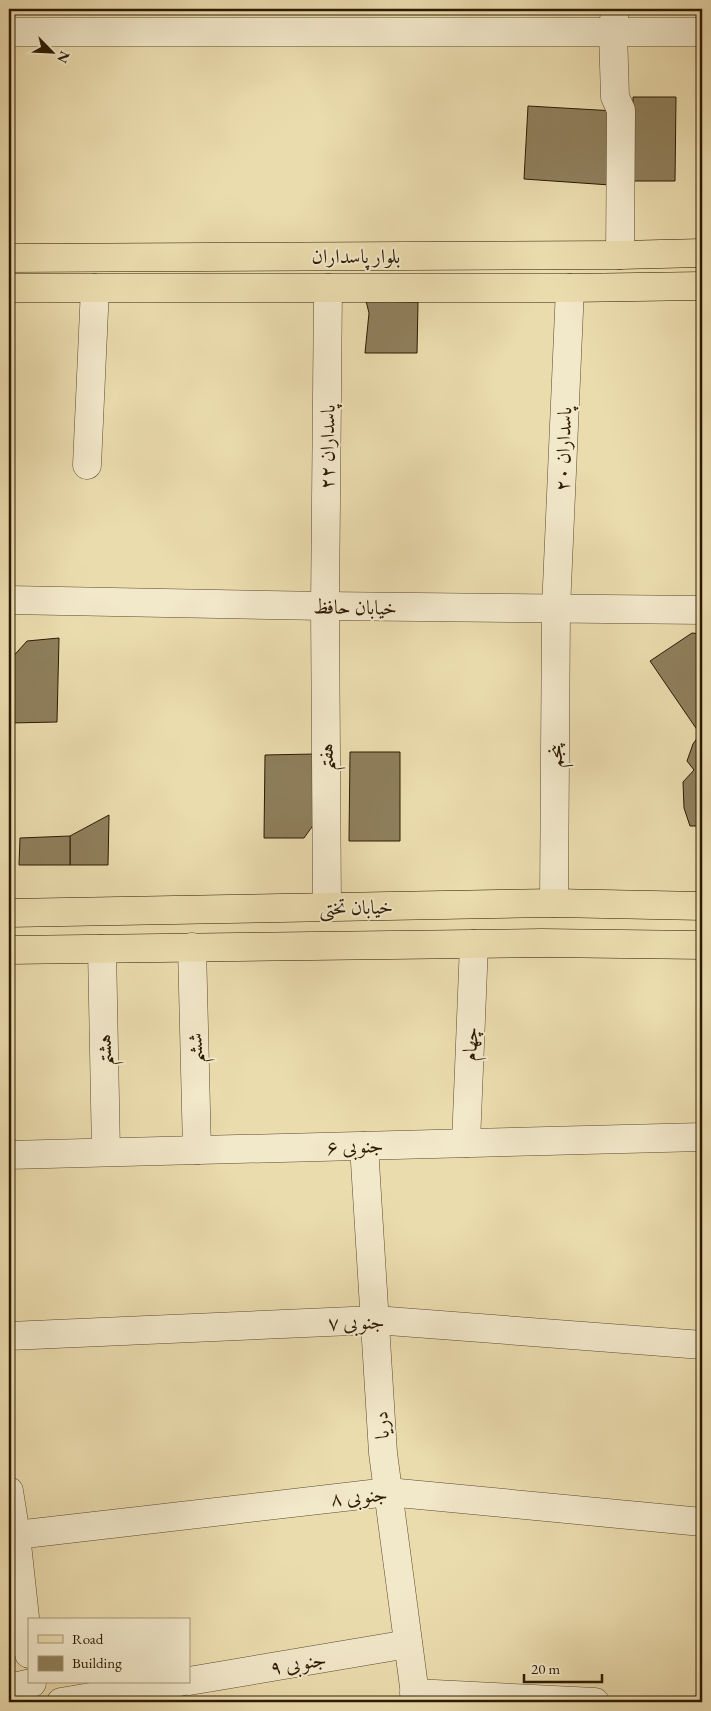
<svg xmlns="http://www.w3.org/2000/svg" width="711" height="1711" font-family="'EB Garamond',Amiri,serif">
<rect width="100%" height="100%" fill="#ebdcae"/>
<filter id="stains"><feTurbulence type="fractalNoise" baseFrequency=".004" numOctaves="4"/><feColorMatrix values="0 0 0 0 .2 0 0 0 0 .09 0 0 0 0 .02 0 0 0 .5 -.17"/></filter>
<radialGradient id="worn" r=".72"><stop offset=".6" stop-color="#630" stop-opacity="0"/><stop offset="1" stop-color="#630" stop-opacity=".3"/></radialGradient>
<g fill="#8f7f5c" stroke="#2c1a03">
<path d="M633 97H676L675 181H632Z"/>
<path d="M528 106 615 111 610 185 524 179Z"/>
<path d="M366 301 418 302 417 353H365L369 313Z"/>
<path d="M692 633 702 634V826H690L684 808 683 782 694 770 687 761 693 744 700 734 650 661Z"/>
<path d="M59 638 57 722 10 723 9 661 27 641Z"/>
<path d="M350 752H400V841H349Z"/>
<path d="M315 754 314 824 304 838H264L265 755Z"/>
<path d="M109 815 108 865H70V836Z"/>
<path d="M70 836V865H19L20 838Z"/>
</g>
<g fill="none" stroke-linecap="round" stroke-linejoin="round">
<defs>
<g id="minor">
<path d="M615 9 613 32 615 97 621 110 620 255"/>
<path d="M9 32H702"/>
<path d="M87 465 95 288"/>
<path d="M9 600 325 606 702 610"/>
<path d="M554 903 556 609 570 288"/>
<path d="M327 908 325 606 328 288"/>
<path d="M192 947 197 1150"/>
<path d="M102 949 106 1152"/>
<path d="M466 1143 474 944"/>
<path d="M364 1146 383 1453 416 1702"/>
<path d="M9 1155 702 1137"/>
<path d="M9 1336 375 1320 702 1345"/>
<path d="M9 1491 16 1535 29 1654"/>
<path d="M16 1535 388 1492 702 1522"/>
<path d="M189 1681 408 1644"/>
<path d="M9 1688 32 1683"/>
<path d="M414 1693 595 1702"/>
<path d="M61 1702 180 1682"/>
</g>
<g id="major">
<path d="M9 258 620 255 702 253"/>
<path d="M9 288H570L702 286"/>
<path d="M9 913 554 903 702 906"/>
<path d="M9 950 542 943 702 945"/>
</g>
</defs>
<use href="#minor" stroke="#5c4a2e" stroke-width="29"/>
<use href="#major" stroke="#2c1a03" stroke-width="29"/>
<use href="#minor" stroke="#f2e8ca" stroke-width="28"/>
<use href="#major" stroke="#ebdcae" stroke-width="28"/>
</g>
<g text-anchor="middle" dominant-baseline="central" stroke-width="4" stroke-linejoin="round" paint-order="stroke">
<g font-size="20" fill="#2c1a03" stroke="#f2e8ca">
<text x="356" y="256">بلوار پاسداران</text>
<text transform="translate(327 447) rotate(-89)">پاسداران ۲۲</text>
<text transform="translate(563 449) rotate(-88)">پاسداران ۲۰</text>
<text transform="translate(355 607) rotate(1)">خیابان حافظ</text>
<text transform="translate(555 756) rotate(-90)">پنجم</text>
<text transform="translate(326 757) rotate(-90)">هفتم</text>
<text transform="translate(356 907) rotate(-1)">خیابان تختی</text>
<text transform="translate(470 1044) rotate(-87)">چهام</text>
<text transform="translate(195 1048) rotate(-91)">ششم</text>
<text transform="translate(104 1050) rotate(-91)">هشتم</text>
<text transform="translate(355 1146) rotate(-2)">۶ جنوبی</text>
<text transform="translate(356 1322) rotate(-1)">۷ جنوبی</text>
<text transform="translate(381 1425) rotate(-94)">دریا</text>
<text transform="translate(359 1496) rotate(-5)">۸ جنوبی</text>
<text transform="translate(298 1663) rotate(-9)">۹ جنوبی</text>
</g>
</g>
<rect width="711" height="1711" fill="none" stroke="#ebdcae" stroke-width="30"/>
<rect x="10" y="10" width="691" height="1691" fill="none" stroke="#2c1a03" stroke-width="2.5"/>
<rect x="15" y="15" width="681" height="1681" fill="none" stroke="#2c1a03"/>
<rect x="28" y="1618" width="162" height="65" fill="#f2e8ca" stroke="#a3967a"/>
<rect x="38" y="1635" width="25" height="8" fill="#ebdcae" stroke="#a3967a"/>
<text x="72" y="1644" font-size="15" fill="#2c1a03">Road</text>
<rect x="38" y="1656" width="25" height="15" fill="#8f7f5c" stroke="#a3967a"/>
<text x="72" y="1668" font-size="15" fill="#2c1a03">Building</text>
<g transform="translate(52 52) rotate(114)" stroke="#f2e8ca" stroke-width="4" paint-order="stroke">
<path d="M0-4L9 19L0 12L-9 19Z" fill="#2c1a03"/>
<text y="-8" font-size="14" font-weight="bold" text-anchor="middle" fill="#2c1a03">N</text>
</g>
<path d="M524 1674v8h78v-8" fill="none" stroke="#2c1a03" stroke-width="2.5"/>
<text x="531" y="1674" font-size="15" fill="#2c1a03" stroke="#f2e8ca" stroke-width="4" paint-order="stroke">20 m</text>
<rect width="100%" height="100%" filter="url(#stains)"/>
<rect width="100%" height="100%" fill="url(#worn)"/>
</svg>
